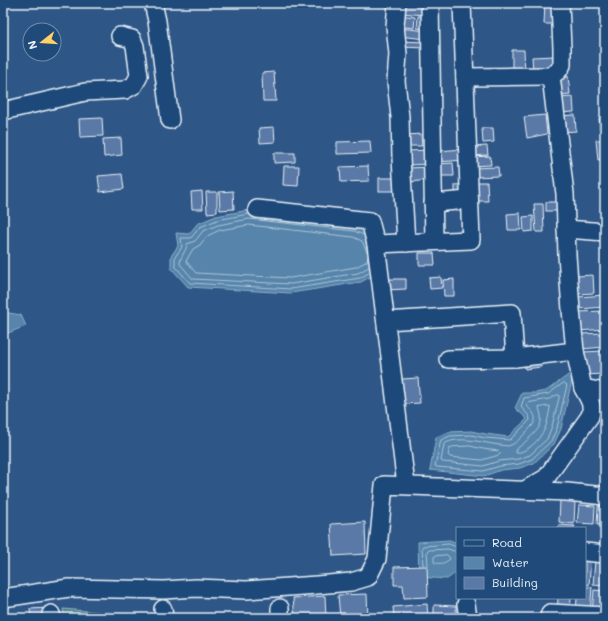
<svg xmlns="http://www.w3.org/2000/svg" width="608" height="621" font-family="Mali,sans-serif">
<rect width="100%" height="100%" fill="#2e5686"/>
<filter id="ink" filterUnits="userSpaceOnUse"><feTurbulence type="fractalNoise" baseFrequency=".025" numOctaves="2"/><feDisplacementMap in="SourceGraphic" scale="8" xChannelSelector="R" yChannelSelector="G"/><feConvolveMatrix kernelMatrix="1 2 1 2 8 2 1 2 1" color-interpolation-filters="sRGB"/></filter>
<g filter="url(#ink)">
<path fill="#4e7d88" stroke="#9bb7c0" d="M63 609 143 616V618H65Z"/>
<g fill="#5684aa" stroke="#90b0c9">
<path d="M249 210 373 228 383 270 361 282 291 293 188 287 171 268V256L178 246 176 233 189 234 197 224 216 216Z"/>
<path d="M3 312 21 315 26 326 3 335Z"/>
<path d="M574 371 561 429 554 444 534 463 520 468 501 470 484 476 430 470 436 437 449 432 471 431 486 434 508 437 527 419 515 408 522 393H534L546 391Z"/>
<path d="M450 540 457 543V572L447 579 419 577 418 542Z"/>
</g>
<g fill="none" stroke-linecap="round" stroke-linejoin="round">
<g stroke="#aec5d9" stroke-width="1">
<path d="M249 214 217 220 200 227 191 238H181L182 247 175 257V266L190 283 291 289 360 278 370 272"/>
<path d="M364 235 354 231 249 219 218 225 203 231 195 241 187 244C186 252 180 256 180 264L193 279 291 284 358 273 369 267"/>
<path d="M367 252 362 241 353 237 249 225 220 230 207 236 200 245 193 249 186 261 196 273 290 278 356 267 367 261 368 256"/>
<path d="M564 383 566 384 567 385 557 428 551 441 532 459 519 464 500 466 483 471 437 467 435 466 441 440 450 436 471 435 485 438 510 440 530 420 529 416 521 407 524 398 548 394Z"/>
<path d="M557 395H559V398L552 426 547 439 530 455 518 459 499 461 483 466 443 462 441 461 444 444C458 435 484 443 499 445 503 445 508 447 511 445 517 443 527 431 532 426 539 417 533 413 527 406V403L549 399Z"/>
<path d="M548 406H550V408C548 417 547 428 541 435 536 444 525 452 516 453L515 450C523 444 541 430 541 421 542 416 540 412 539 408Z"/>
<path d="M470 446 483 449 499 451 501 453 499 455 482 460 450 457 448 455 450 448 452 447Z"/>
<path d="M447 555 449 557 450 559C445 563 440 565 434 562V557L435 556Z"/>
<path d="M423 565 422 547 423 546 449 544 454 546 457 547"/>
<path d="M428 565 427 552 429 550 448 549 457 552"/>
</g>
</g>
<g fill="#5a79a6" stroke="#e8f1f8">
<path d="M404 3 426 4V15L399 13Z"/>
<path d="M465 3H492V6L466 8Z"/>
<path d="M545 3H556V24H544Z"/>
<path d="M399 15 415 17 414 28 398 26Z"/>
<path d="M418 16 428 17 427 29 417 28Z"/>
<path d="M400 28 427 31 426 39 399 36Z"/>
<path d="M399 41 427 42V48L399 47Z"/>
<path d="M512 50H524L525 73H512Z"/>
<path d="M555 56 556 69 533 71 532 57Z"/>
<path d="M274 72 276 101H263L262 73Z"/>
<path d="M568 76 570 94 556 95 555 77Z"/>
<path d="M573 97 574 112 558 113 557 98Z"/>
<path d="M545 115 547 134 527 138 524 117Z"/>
<path d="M575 115 576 131 562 132 560 116Z"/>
<path d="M605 117V129L600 130 599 118Z"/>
<path d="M102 118 103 136 80 137 79 119Z"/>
<path d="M274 127 275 142 260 143 259 128Z"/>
<path d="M482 128H493L494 142 483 143Z"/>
<path d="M421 134 422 146H408L407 135Z"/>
<path d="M121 138 122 155 104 157 103 139Z"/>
<path d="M596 140H605V159L598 160Z"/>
<path d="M370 141 371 153 337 154V142Z"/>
<path d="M487 146 488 155 472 156 471 147Z"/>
<path d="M465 149V160L438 162 437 151Z"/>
<path d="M428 150 429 164 409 165 408 151Z"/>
<path d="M274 153H295V162L274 163Z"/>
<path d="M490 156 491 165 472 166V157Z"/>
<path d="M453 163 454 176H438V164Z"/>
<path d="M284 166H299L298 186 283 185Z"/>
<path d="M368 166 369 181 341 182 340 167Z"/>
<path d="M429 167V180L410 182 409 168Z"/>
<path d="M498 167 499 176 474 177 473 168Z"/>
<path d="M122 174 124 189 100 192 98 176Z"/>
<rect x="379" y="178" width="19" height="13"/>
<path d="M475 182H487L488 201H476Z"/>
<path d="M466 184 455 201V185Z"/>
<path d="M202 191 203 209H192L191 192Z"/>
<path d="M233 191 234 209 220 210 219 192Z"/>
<path d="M206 192H217V212L207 213Z"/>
<rect x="546" y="202" width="16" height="9"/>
<path d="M534 204H543L544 232H536Z"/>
<path d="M520 213 521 230H508L507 214Z"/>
<path d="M533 216V231L524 232 523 217Z"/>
<path d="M419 253H434L435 265H419Z"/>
<path d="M593 275 594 293 578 294 577 276Z"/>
<path d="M441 277 442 288 430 289 429 278Z"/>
<path d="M387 279H406V289L387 290Z"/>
<path d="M454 279V296H444L443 280Z"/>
<path d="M605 295V307L579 309 578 297Z"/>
<path d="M605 311V329L578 331 577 312Z"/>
<path d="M604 333 605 347 581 349 580 334Z"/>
<path d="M605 351V374L584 375 583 352Z"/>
<path d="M541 359V367L525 369 524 361Z"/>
<path d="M418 378 420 403 404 404 402 379Z"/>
<path d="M560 500 575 502 574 524 559 522Z"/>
<path d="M579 505 595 506 594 524 577 523Z"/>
<path d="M598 506 605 507V525H597Z"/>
<path d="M365 522 366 554 333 556 331 524Z"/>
<path d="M559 525 575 526 574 528H558Z"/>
<path d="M585 557 591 558 589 585 585 584Z"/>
<path d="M595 560H605V586L593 585Z"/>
<path d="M427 566 428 597 404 598 403 585H394V567Z"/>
<path d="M585 587H592L590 614 576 613 577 598H585Z"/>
<path d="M594 590 605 591V615L592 614Z"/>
<path d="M367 594 368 618H340L338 595Z"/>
<path d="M325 596 326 618H295L293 598Z"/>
<path d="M558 598H571L570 613 557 612Z"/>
<path d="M427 604 428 618H394L393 607Z"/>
<path d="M434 605 456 606V618L434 617Z"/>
<path d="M48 608 50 618H31L30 609Z"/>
</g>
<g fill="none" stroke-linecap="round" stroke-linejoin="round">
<defs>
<g id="minor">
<path d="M153 3 157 21 170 120"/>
<path d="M397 3 395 26 398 54 396 81 400 117 401 158 406 243"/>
<path d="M430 3 434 241"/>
<path d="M560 3 562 48V65L558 71 551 76 565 194 567 255 571 310 575 351 583 388 605 392"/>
<path d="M465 77 551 76"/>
<path d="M3 111 85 92 125 90 134 85 139 76 135 46 132 39 120 36"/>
<path d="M433 203 469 200"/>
<path d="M257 209 370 221 376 244"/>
<path d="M566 229 605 232"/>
<path d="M386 321 512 313 515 358"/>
<path d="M448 359 515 358 575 351"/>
<path d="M406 485 376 244 471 240 462 3"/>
<path d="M525 490 546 478 590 416C594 404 588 398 583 388"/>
<path d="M585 552 605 554"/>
<path d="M3 598 69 588 164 590 196 588 246 590 317 585 351 582 368 577 377 559 384 485 567 492 605 496"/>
<path d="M466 604 468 618"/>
<path d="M280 608V618"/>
<path d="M163 609 164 618"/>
<path d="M51 614 52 618"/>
<path d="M549 618 550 613 605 616"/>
</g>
</defs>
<use href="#minor" stroke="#e8f1f8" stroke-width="20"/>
<use href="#minor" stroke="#1f4a7a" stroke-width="17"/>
</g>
</g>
<rect width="608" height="621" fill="none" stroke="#1f4a7a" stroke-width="16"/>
<rect x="8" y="8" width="592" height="605" fill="none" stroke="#e8f1f8" stroke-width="1.5" filter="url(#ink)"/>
<rect x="456" y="527" width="130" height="72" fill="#1f4a7a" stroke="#6f8dac"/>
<rect x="464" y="540" width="20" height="6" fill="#1f4a7a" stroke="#6f8dac"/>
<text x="492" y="547" font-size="12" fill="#e8f1f8">Road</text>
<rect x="464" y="557" width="20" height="12" fill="#5684aa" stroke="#6f8dac"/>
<text x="492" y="567" font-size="12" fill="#e8f1f8">Water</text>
<rect x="464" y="577" width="20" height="12" fill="#5a79a6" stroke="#6f8dac"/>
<text x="492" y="587" font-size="12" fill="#e8f1f8">Building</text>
<g transform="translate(42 42) rotate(253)"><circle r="19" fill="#1f4a7a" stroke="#6f8dac"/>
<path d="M0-3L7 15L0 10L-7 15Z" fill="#ffd166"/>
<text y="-6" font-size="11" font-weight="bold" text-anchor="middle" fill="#e8f1f8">N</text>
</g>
</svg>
